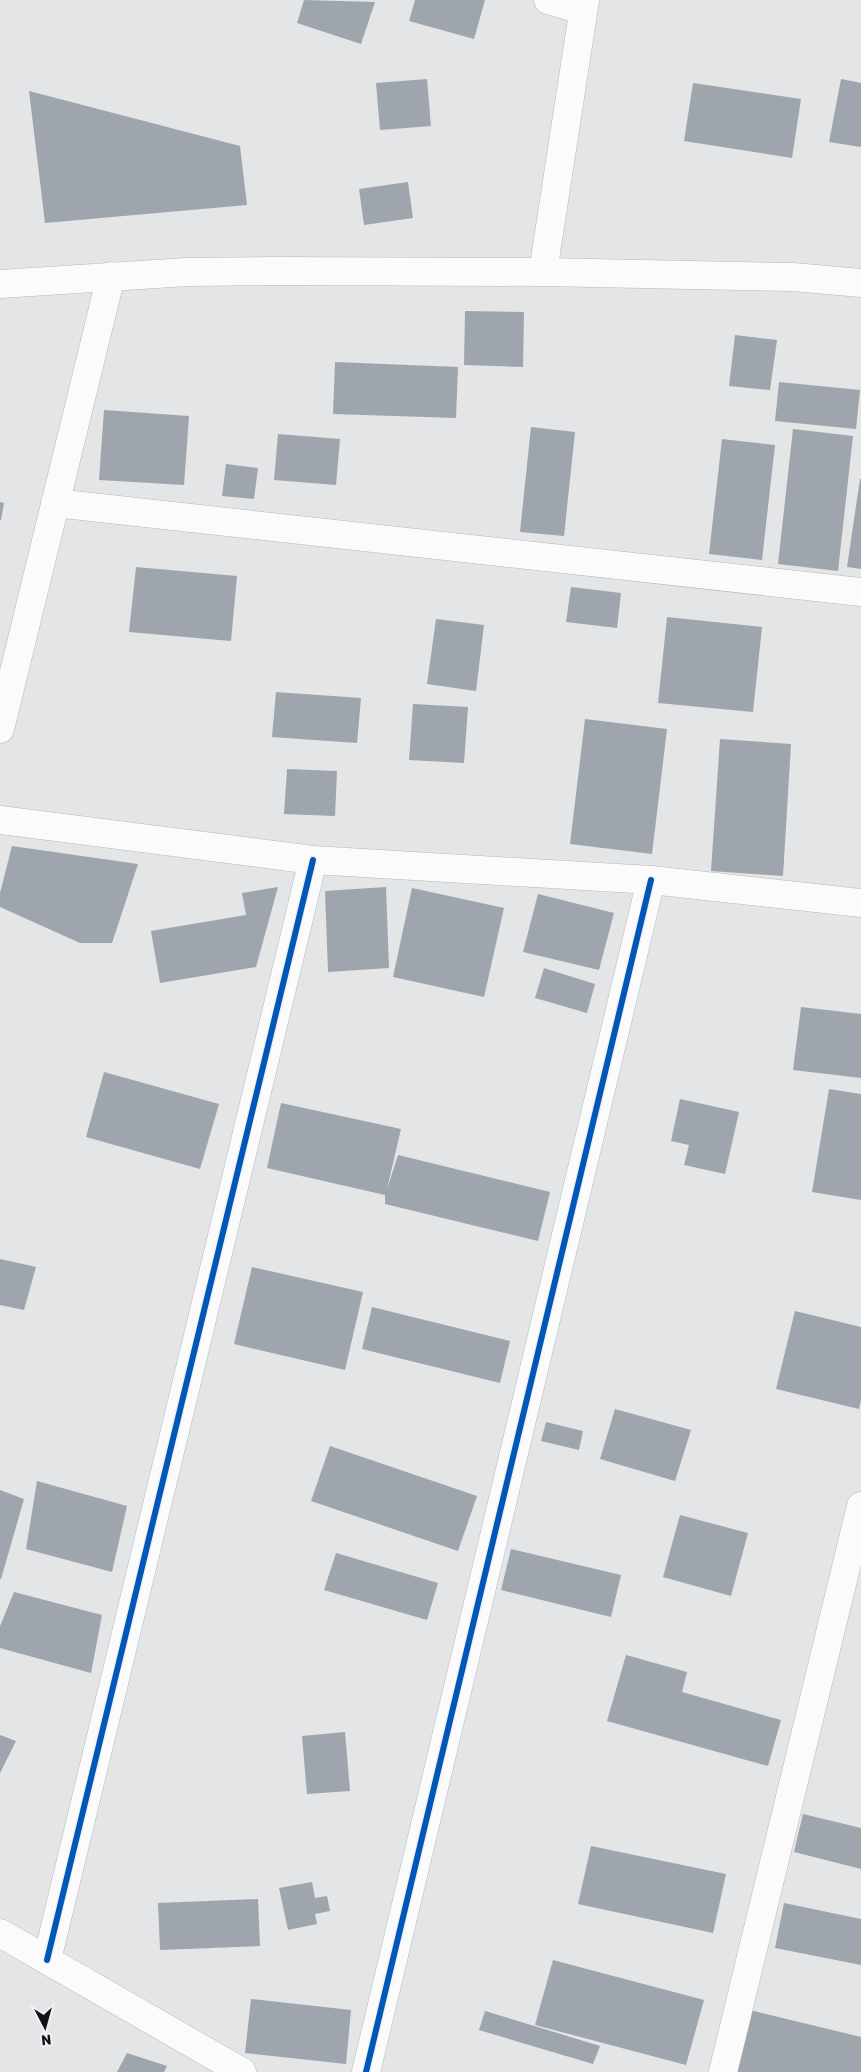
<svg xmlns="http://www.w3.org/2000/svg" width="861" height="2072" font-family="Rubik,sans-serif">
<rect width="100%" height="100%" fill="#e3e5e7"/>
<g fill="#9fa5ac">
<path d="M304 0 375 2 361 44 297 23Z"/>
<path d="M415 0H485L474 39 409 21Z"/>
<path d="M427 79 431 126 380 130 376 83Z"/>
<path d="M841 79 861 83V147L829 142Z"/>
<path d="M693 83 801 99 792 158 684 141Z"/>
<path d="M29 91 240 146 247 205 45 223Z"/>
<path d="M408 182 413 218 364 225 359 189Z"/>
<path d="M465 311 524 312 523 367 464 365Z"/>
<path d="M735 335 777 340 770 390 729 386Z"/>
<path d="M335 362 458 367 456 418 333 414Z"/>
<path d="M779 382 860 390 856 429 775 421Z"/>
<path d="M104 410 189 416 184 485 99 480Z"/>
<path d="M531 427 575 432 564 536 520 532Z"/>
<path d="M793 429 853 436 838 571 778 564Z"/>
<path d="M278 434 340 439 336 485 274 480Z"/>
<path d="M722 439 775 445 762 560 709 554Z"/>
<path d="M226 464 258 468 254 499 222 496Z"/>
<path d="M860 479H861V569L847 567Z"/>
<path d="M0 502 4 503 1 520H0Z"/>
<path d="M136 567 237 576 231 641 129 632Z"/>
<path d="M571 587 621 593 617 628 566 622Z"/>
<path d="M667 617 762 627 753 712 658 703Z"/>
<path d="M436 619 484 625 476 691 427 684Z"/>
<path d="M276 692 361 698 357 743 272 737Z"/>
<path d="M413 704 468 707 464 763 409 760Z"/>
<path d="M585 719 667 729 652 854 570 844Z"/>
<path d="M720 739 791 744 783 876 711 871Z"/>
<path d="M287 769 337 771 335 816 284 814Z"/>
<path d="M12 846 138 864 112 943H80L0 907V893Z"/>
<path d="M278 887 256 967 160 983 151 931 246 915 242 893Z"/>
<path d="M386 887 389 968 328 972 325 891Z"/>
<path d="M412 888 504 908 484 997 393 977Z"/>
<path d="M538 894 614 913 599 970 523 952Z"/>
<path d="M544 968 595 984 587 1013 535 998Z"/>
<path d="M801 1007 861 1014V1078L793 1070Z"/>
<path d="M104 1072 219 1104 200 1169 86 1137Z"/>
<path d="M829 1089 861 1094V1200L812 1192Z"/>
<path d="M680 1099 739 1112 725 1174 684 1165 689 1145 671 1141Z"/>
<path d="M281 1103 401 1129 387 1189 398 1155 550 1192 538 1241 385 1204V1195L267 1168Z"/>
<path d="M0 1259 36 1267 24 1310 0 1305Z"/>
<path d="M252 1267 363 1292 345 1370 234 1344Z"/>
<path d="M372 1307 510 1341 500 1383 362 1349Z"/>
<path d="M795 1311 861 1327V1400L859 1409 776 1389Z"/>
<path d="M615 1409 691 1430 675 1481 600 1459Z"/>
<path d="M546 1422 583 1431 579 1450 541 1441Z"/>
<path d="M330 1446 477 1496 458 1551 311 1501Z"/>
<path d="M37 1481 127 1506 112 1572 26 1549Z"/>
<path d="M0 1490 24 1499 1 1579H0Z"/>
<path d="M680 1515 748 1533 731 1596 663 1577Z"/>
<path d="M511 1549 621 1575 611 1617 501 1590Z"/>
<path d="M336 1553 438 1583 427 1620 324 1590Z"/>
<path d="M14 1592 102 1615 91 1673 0 1648V1626Z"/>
<path d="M626 1655 687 1672 682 1692 781 1720 768 1766 607 1721Z"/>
<path d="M345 1732 350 1791 307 1794 302 1736Z"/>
<path d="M0 1735 16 1741 0 1773Z"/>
<path d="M803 1814 861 1828V1869L794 1852Z"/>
<path d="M591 1846 726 1874 713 1933 578 1904Z"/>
<path d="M312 1882 315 1898 327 1896 330 1911 315 1914 317 1924 288 1930 279 1888Z"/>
<path d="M258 1899 260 1946 160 1950 158 1903Z"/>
<path d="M784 1903 861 1919V1965L775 1948Z"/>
<path d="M553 1960 704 2000 686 2065 535 2025Z"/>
<path d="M251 1999 351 2010 346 2064 245 2053Z"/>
<path d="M746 2009 861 2037V2072H730Z"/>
<path d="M485 2011 600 2046 593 2064 479 2030Z"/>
<path d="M127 2053 167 2066 164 2072H117Z"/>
</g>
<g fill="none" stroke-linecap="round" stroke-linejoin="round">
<defs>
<g id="minor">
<path d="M548 0 583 10"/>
<path d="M543 272 585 0"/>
<path d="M55 503 861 592"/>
<path d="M0 729 111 276"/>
<path d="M0 820 313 860 651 880 861 903"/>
<path d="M0 1933 242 2072"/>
<path d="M47 1960 313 860"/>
<path d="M366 2072 651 880"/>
<path d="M723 2072 861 1506"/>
</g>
<path id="major" d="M0 284 187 272 274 271 543 272 793 277 861 283"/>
</defs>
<use href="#minor" stroke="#b7b8ba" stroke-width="29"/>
<use href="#major" stroke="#b7b8ba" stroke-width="29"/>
<use href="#minor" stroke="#fbfbfb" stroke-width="28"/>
<use href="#major" stroke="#fbfbfb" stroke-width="28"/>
<defs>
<g id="cycleway">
<path d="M47 1960 313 860"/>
<path d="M366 2072 651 880"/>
</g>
</defs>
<use href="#cycleway" stroke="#eff1f5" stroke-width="9"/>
<use href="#cycleway" stroke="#0057b8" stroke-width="6"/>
</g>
<g transform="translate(45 2027) rotate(174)" stroke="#eff1f5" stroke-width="4" paint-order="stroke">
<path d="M0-4L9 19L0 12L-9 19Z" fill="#111213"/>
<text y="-8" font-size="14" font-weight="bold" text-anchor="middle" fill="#111213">N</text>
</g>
</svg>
